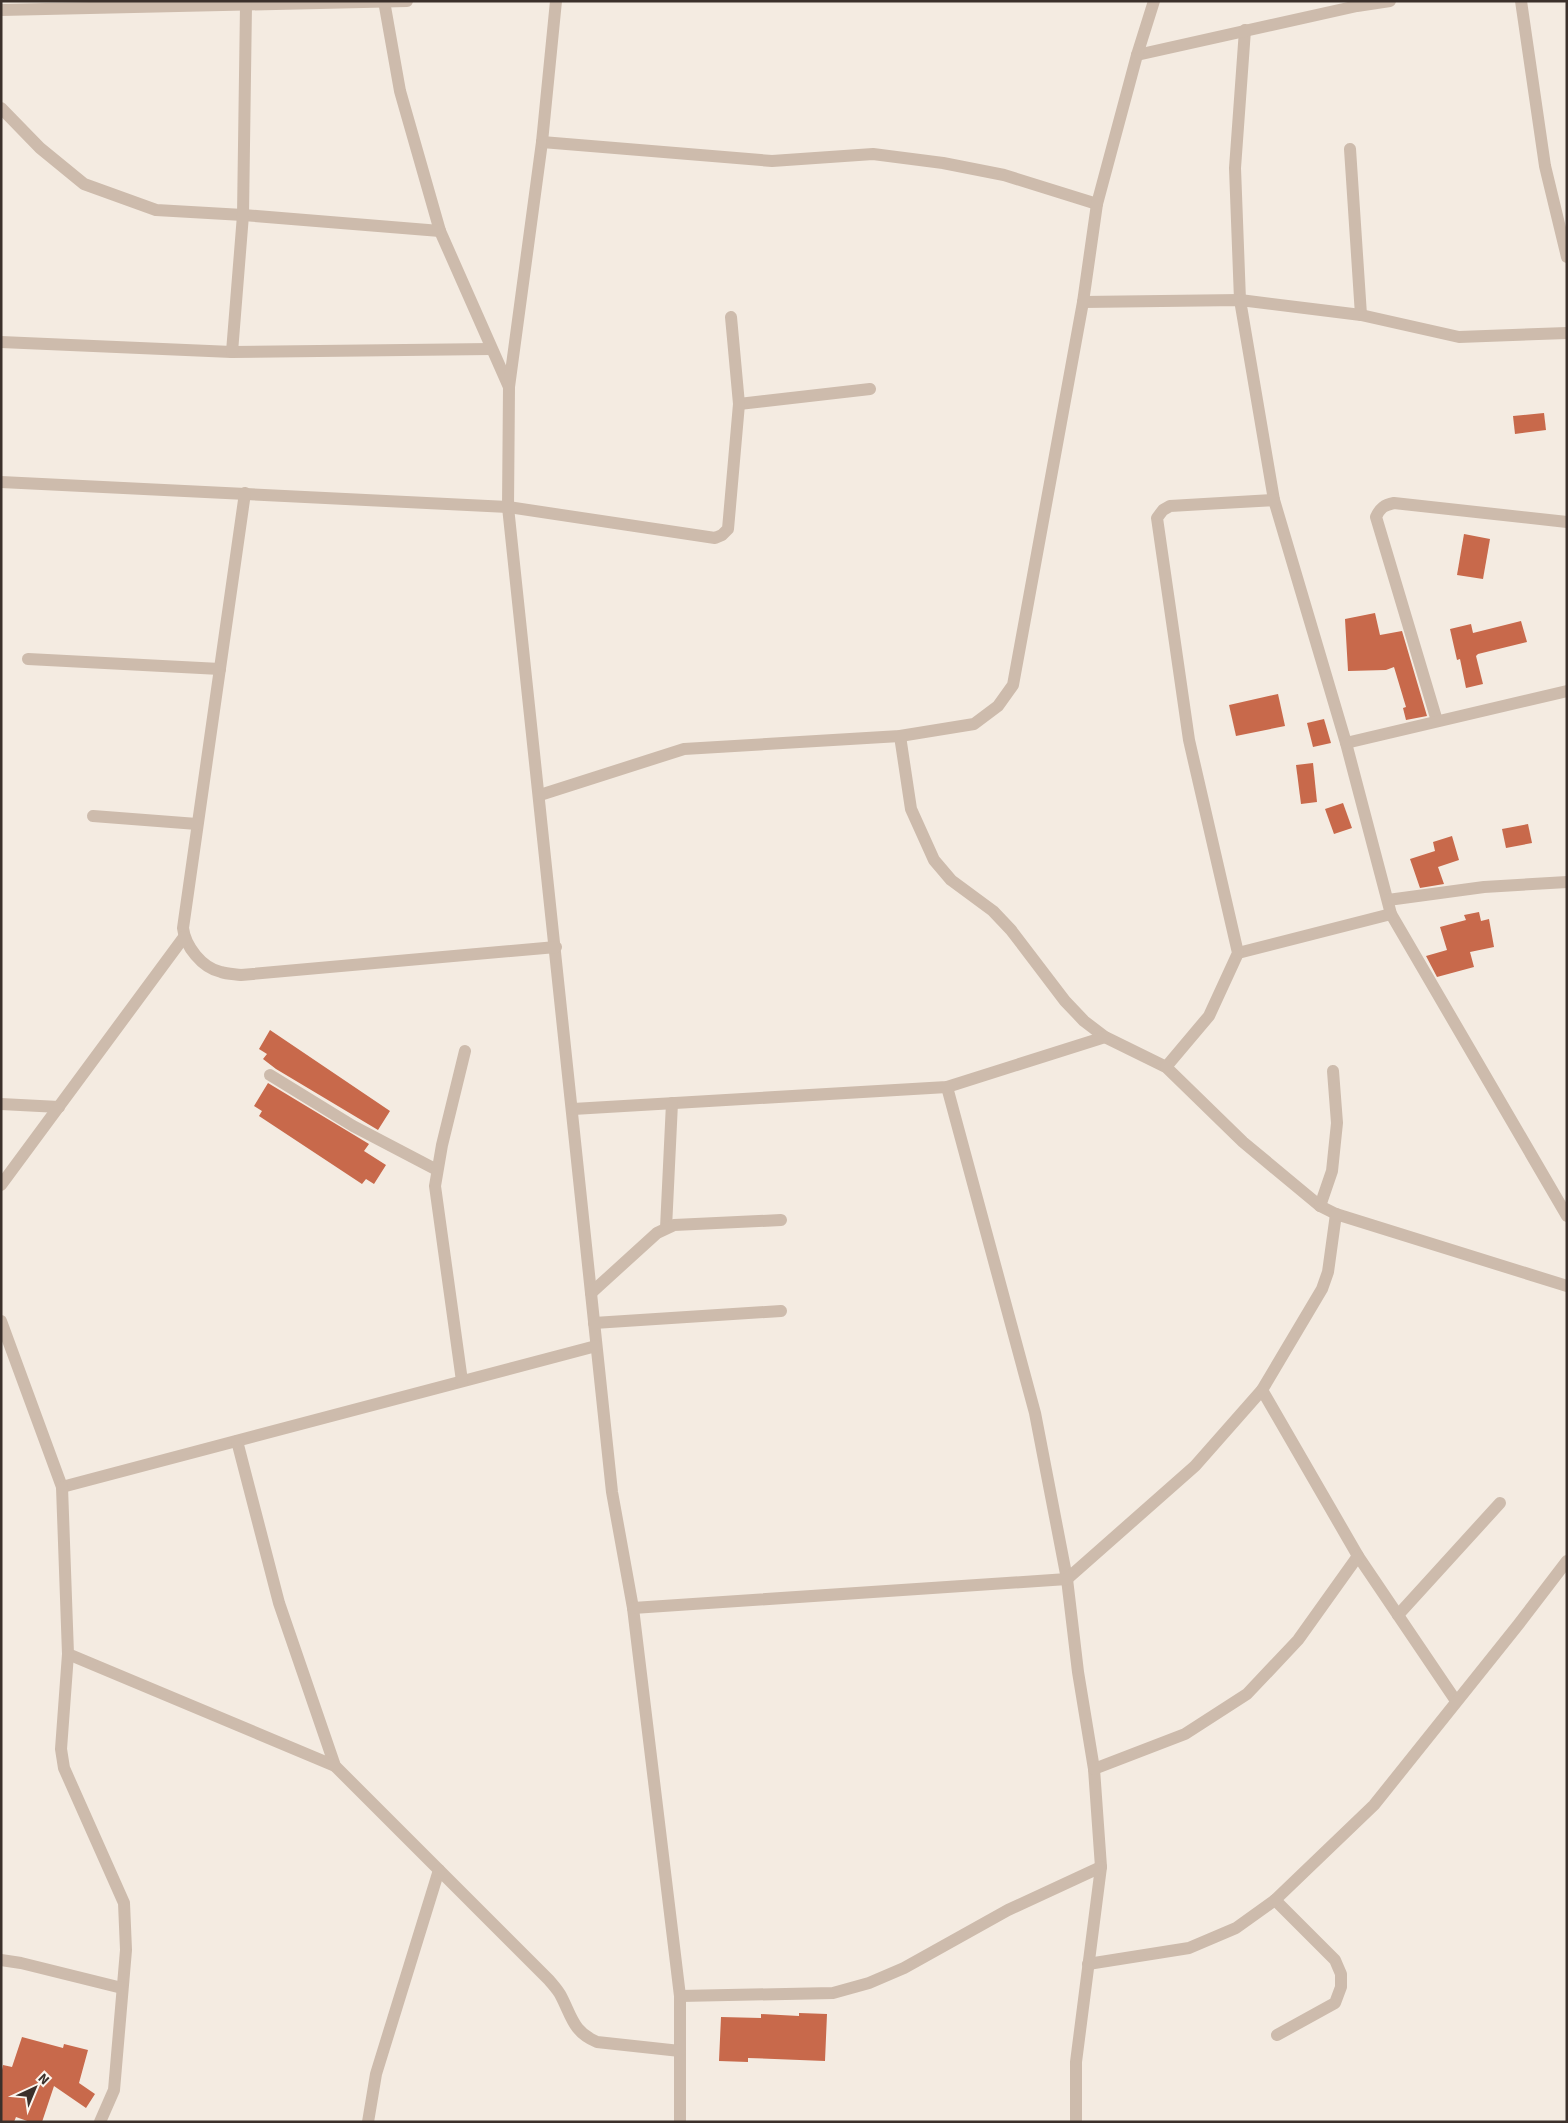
<svg xmlns="http://www.w3.org/2000/svg" width="1568" height="2123" font-family="'Source Sans 3',sans-serif">
<rect width="100%" height="100%" fill="#f4ebe1"/>
<g fill="#c8694b">
<path d="M1544 413 1546 430 1515 434 1513 416Z"/>
<path d="M1464 534 1490 539 1483 579 1457 575Z"/>
<path d="M1375 613 1380 635 1402 631 1427 716 1406 720 1403 708 1406 707 1394 667 1386 670 1348 671 1345 619Z"/>
<path d="M1521 621 1527 642 1478 654 1476 656 1483 684 1466 688 1460 659 1457 660 1450 629 1471 624 1473 633Z"/>
<path d="M1278 694 1285 726 1236 736 1229 705Z"/>
<path d="M1324 719 1331 743 1313 747 1307 723Z"/>
<path d="M1313 763 1317 802 1301 804 1296 765Z"/>
<path d="M1343 803 1352 828 1334 834 1325 809Z"/>
<path d="M1528 824 1532 843 1506 848 1502 829Z"/>
<path d="M1452 836 1459 860 1438 867 1444 884 1420 888 1410 859 1435 851 1433 842Z"/>
<path d="M1479 912 1481 921 1489 919 1494 947 1470 952 1474 967 1437 977 1426 956 1447 950 1440 927 1466 920 1464 915Z"/>
<path d="M270 1030 390 1111 378 1130 276 1069 263 1059 267 1054 259 1049Z"/>
<path d="M268 1083 369 1144 364 1151 386 1165 374 1184 366 1179 362 1184 259 1116 262 1111 254 1106Z"/>
<path d="M799 2013 827 2014 825 2061 748 2058V2062L719 2061 721 2017 761 2018V2014L799 2016Z"/>
<path d="M22 2037 63 2048 64 2044 88 2050 79 2083 95 2094 86 2108 54 2086 42 2122H30L16 2117 14 2122H1V2075L3 2065 12 2067Z"/>
</g>
<g fill="none" stroke-linecap="round" stroke-linejoin="round">
<g stroke="#cdbbac" stroke-width="12">
<path d="M384 1 400 91 440 231 509 387"/>
<path d="M556 1 542 142 509 387 508 507 612 1492 633 1608 680 1996V2122"/>
<path d="M1521 1 1545 166 1567 257"/>
<path d="M1 10 407 1"/>
<path d="M1245 30 1235 168 1240 300 1274 500 1346 743 1391 914 1567 1216"/>
<path d="M1137 55 1357 6 1390 1"/>
<path d="M1 108 40 148 84 184 156 210 243 215 440 231"/>
<path d="M542 142 772 161 873 154 943 163 1004 175 1097 204"/>
<path d="M1350 149 1361 315"/>
<path d="M1083 302 1240 300 1361 315 1459 337 1567 333"/>
<path d="M1 342 232 352 491 349"/>
<path d="M232 352 243 215 246 5"/>
<path d="M739 404 870 389"/>
<path d="M1 482 508 507 715 538 722 535 728 529 739 404 731 317"/>
<path d="M245 493 183 928C185 946 202 968 221 972 227 974 234 974 241 975L556 947"/>
<path d="M28 659 220 669"/>
<path d="M1437 721 1376 517C1380 508 1384 505 1394 503L1567 522"/>
<path d="M900 736 911 809 934 860 951 880 993 911 1011 930 1065 1001 1084 1021 1105 1037 1166 1067 1243 1142 1320 1206 1336 1214 1567 1286"/>
<path d="M1346 743 1567 691"/>
<path d="M540 795 684 749 900 736 974 724 998 706 1013 685 1083 302 1097 204 1137 55 1154 1"/>
<path d="M93 816 197 824"/>
<path d="M1388 900 1484 887 1567 882"/>
<path d="M1238 953 1391 914"/>
<path d="M1166 1067 1209 1016 1238 953 1189 740 1157 518 1163 510 1170 506 1274 500"/>
<path d="M270 1075 353 1126 437 1170"/>
<path d="M947 1087 1035 1413 1067 1579 1078 1672 1094 1769 1101 1867 1076 2062V2122"/>
<path d="M1 1104 59 1107"/>
<path d="M573 1109 947 1087 1105 1037"/>
<path d="M1 1185 184 937"/>
<path d="M1320 1206 1332 1171 1337 1123 1333 1071"/>
<path d="M666 1228 672 1103"/>
<path d="M591 1293 657 1233 674 1225 781 1220"/>
<path d="M1 1321 62 1487 596 1346"/>
<path d="M594 1323 781 1311"/>
<path d="M462 1381 435 1186 442 1145 465 1051"/>
<path d="M1262 1390 1358 1556 1456 1701"/>
<path d="M237 1441 279 1603 335 1766 549 1980C553 1985 558 1990 561 1996 572 2017 573 2032 597 2042L680 2051"/>
<path d="M62 1487 68 1654 335 1766"/>
<path d="M633 1608 1067 1579 1195 1466 1262 1390 1322 1289 1328 1272 1336 1214"/>
<path d="M1398 1615 1500 1503"/>
<path d="M68 1654 61 1749 64 1768 124 1903 126 1950 114 2090 100 2122"/>
<path d="M1094 1769 1185 1734 1247 1694 1298 1640 1358 1556"/>
<path d="M1275 1900 1335 1960 1341 1974V1987L1335 2003 1277 2035"/>
<path d="M1 1960 21 1963 122 1988"/>
<path d="M1088 1964 1189 1948 1236 1928 1275 1900 1374 1805 1518 1625 1567 1561"/>
<path d="M680 1996 833 1993 869 1983 904 1968 1008 1910 1101 1867"/>
<path d="M368 2122 376 2074 439 1870"/>
</g>
</g>
<rect width="1568" height="2123" fill="none" stroke="#3b302b" stroke-width="5"/>
<g transform="translate(35 2088) rotate(44)" stroke="#fbf5ee" stroke-width="4" paint-order="stroke">
<path d="M0-4L9 19L0 12L-9 19Z" fill="#3b302b"/>
<text y="-8" font-size="14" font-weight="bold" text-anchor="middle" fill="#3b302b">N</text>
</g>
</svg>
